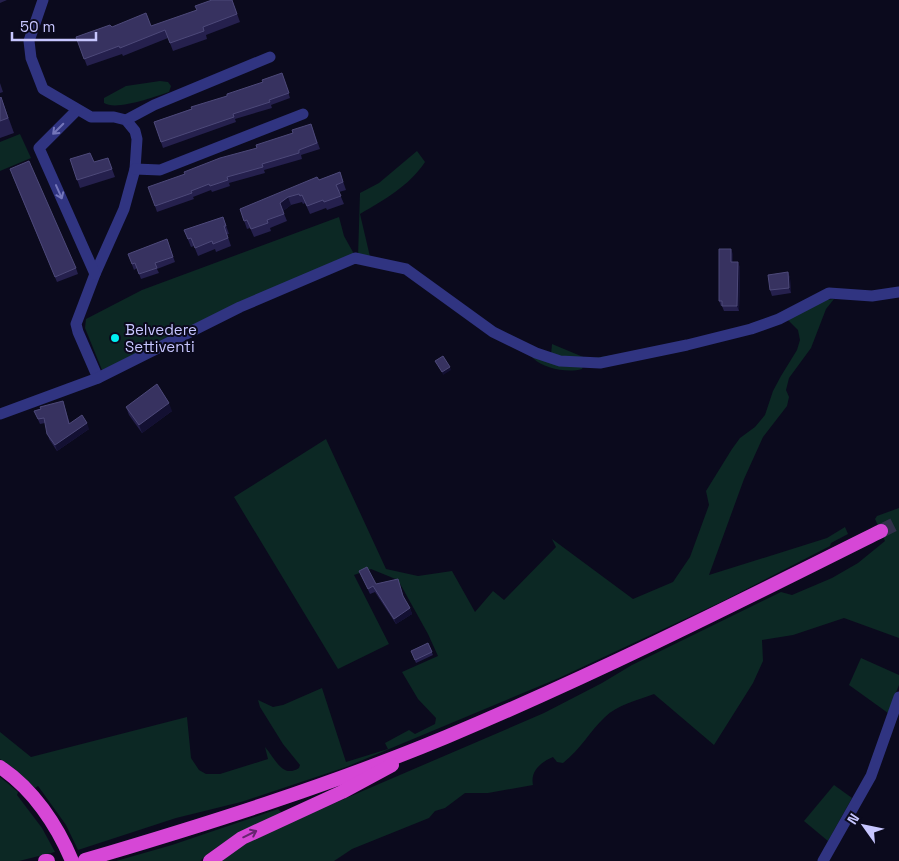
<svg xmlns="http://www.w3.org/2000/svg" width="899" height="861" font-family="'Space Grotesk',sans-serif">
<rect width="100%" height="100%" fill="#0b0a1d"/>
<g fill="#0c2824">
<path d="M160 81 168 82 171 86 169 92C154 97 116 111 104 103V98L126 86Z"/>
<path d="M20 134 31 158 0 171V142Z"/>
<path d="M417 151 425 162C409 186 384 200 360 214L371 261 358 257 360 193 379 183Z"/>
<path d="M339 217 344 236 354 254 102 370 85 328 86 319 142 290Z"/>
<path d="M834 299 826 309 811 348 789 378 786 390 789 397 787 406 763 437 744 479 709 575 827 538 845 527 848 534 831 543 830 546 721 602 559 678 346 767 241 802 176 818 78 850 66 825 38 786 35 788 15 769 0 759V732L31 757 187 717 191 758 199 770 206 774H220L268 759 265 747C275 758 282 779 299 768L300 765 283 744 260 707 258 700 273 707 283 705 322 688 346 762 388 749 385 743 409 730 415 734 435 724 436 718 418 699 402 672 438 656 428 634 398 580 371 569 354 575 389 644 338 669 234 497 326 439 386 569 418 576 452 571 475 612 493 591 504 600 556 547 552 539 633 599 673 582 690 557 709 505 706 491 732 449 740 438 755 427 765 415 773 391 781 376 797 350 800 340 798 330 788 320 819 301Z"/>
<path d="M552 344 588 359 644 350 584 364 582 369C568 373 544 369 533 358 530 355 528 350 526 347L551 355Z"/>
<path d="M899 508V638L844 618 793 635 762 640 763 661 753 683 714 745 654 694C638 700 617 705 605 717 589 732 581 749 563 763L557 762 553 757C541 762 530 771 533 785L488 793H465L445 808 435 811 429 818 352 849 334 861H217L227 853 279 827 544 713 602 683 632 665 781 592 792 595 832 578 858 563 885 541 875 519 877 516Z"/>
<path d="M861 658 899 675V685L888 713 849 685Z"/>
<path d="M0 777 18 792 17 795 42 828 55 852 19 861H0Z"/>
<path d="M834 785 852 798 828 841 804 821Z"/>
<path d="M278 809 283 814C256 827 222 839 200 861H116L172 845Z"/>
</g>
<g fill="none" stroke-linecap="round" stroke-linejoin="round">
<path stroke="#31304a" stroke-width="14" stroke-dasharray="14 7" stroke-linecap="butt" d="M881 531 899 522"/>
<g stroke="#303481" stroke-width="11">
<path d="M43 0 29 41 31 58 43 89 91 117H114L126 120 135 131 137 139 135 169 124 209 95 274 76 324 78 332 98 378"/>
<path d="M77 110 39 148 95 274"/>
<path d="M126 120 154 105 270 57"/>
<path d="M135 169 160 170 303 114"/>
<path d="M0 414 98 378 240 307 355 258 406 269 493 332 536 353 560 361 600 363 687 345 751 329 779 319 829 293 872 296 899 292"/>
<path d="M823 861 871 776 899 697"/>
</g>
<g stroke="#d647d6" stroke-width="14">
<path d="M0 767C33 789 57 825 72 861"/>
<path d="M85 860C207 824 328 786 446 737 594 675 737 603 881 531"/>
<path d="M45 861H48"/>
<path d="M210 861 242 838 342 792 392 765"/>
</g>
</g>
<g fill="#25204d">
<path d="M0 0H7L0 3Z"/>
<path d="M232 0 240 22 206 35 207 39 173 51 168 38 123 56 122 54 87 66 76 37 112 27 151 26Z"/>
<path d="M282 73 290 98 271 105 272 108 235 119 236 122 163 148 154 122 227 96 263 82Z"/>
<path d="M0 83 3 92 0 93Z"/>
<path d="M1 97 14 133 0 138V98Z"/>
<path d="M311 124 320 149 301 155 302 159 264 170 265 173 229 183 230 186 212 192 211 190 193 197 194 199 157 212 155 206 257 148 293 133Z"/>
<path d="M108 158 115 177 80 188 70 159 94 162Z"/>
<path d="M340 172 346 190 339 192 344 204 327 210 326 208 310 214 305 203 303 204 302 202 291 205 283 211 287 221 270 228 271 231 254 237 250 228 247 229 240 209Z"/>
<path d="M12 175 76 268 78 274 57 282Z"/>
<path d="M223 217 229 234H227L231 246 216 252 215 249 198 256 194 246 191 247 184 230Z"/>
<path d="M167 239 175 262 157 269 159 273 141 279 137 268 134 270 128 254Z"/>
<path d="M733 254V262L740 267 739 311H724L722 306H721L719 301Z"/>
<path d="M788 272 790 278 791 293 772 296 770 290Z"/>
<path d="M63 401 70 424 89 429 57 451 49 439 45 423 40 424 34 411Z"/>
<path d="M126 407 172 411 142 433 129 415Z"/>
<path d="M359 571 376 584 398 579 404 598 410 608 412 614 396 624 375 592 370 594Z"/>
<path d="M428 643 433 655 416 663 411 651Z"/>
</g>
<g fill="#131032">
<path d="M288 197 291 205 283 211 280 203Z"/>
<path d="M731 249 733 254V267L731 262Z"/>
<path d="M738 262 740 267 739 311 737 306Z"/>
<path d="M788 272 790 278 791 293 789 288Z"/>
<path d="M450 367 451 370 443 375 442 372Z"/>
<path d="M169 403 172 411 142 433 139 425Z"/>
<path d="M87 423 89 429 57 451 55 445Z"/>
<path d="M410 608 412 614 396 624 394 619Z"/>
</g>
<g fill="#373260" stroke="#4d4979">
<path d="M212 0H232L237 14 203 27 204 31 170 43 165 30 120 48 119 46 84 59 76 37 110 25 112 27 146 13 151 26 197 10 195 6Z"/>
<path d="M282 73 289 93 269 100 270 102 233 114 234 117 161 142 154 122 192 109 191 107 227 96V94L263 82 262 80Z"/>
<path d="M1 97 8 118 0 121V98Z"/>
<path d="M311 124 317 143 299 150V153L262 164 263 167 227 177 228 180 210 186 209 184 191 191 192 193 155 206 148 187 185 174 184 172 220 158 257 148 256 145 293 133 292 130Z"/>
<path d="M90 153 94 162 108 158 112 169 77 180 70 159Z"/>
<path d="M29 161 76 268 55 277 10 169Z"/>
<path d="M340 172 343 182 336 185 341 196 324 202 323 200 307 206 302 195 300 196 299 194 288 197 280 203 284 214 267 220 268 223 251 229 247 220 244 221 240 209 317 177 319 180Z"/>
<path d="M223 217 226 226H224L228 238 213 244 212 241 195 248 191 238 188 239 184 230Z"/>
<path d="M167 239 173 257 155 263 157 268 139 274 135 263 132 264 128 254Z"/>
<path d="M719 249H731V262H738L737 306H722V301H719Z"/>
<path d="M788 272 789 288 770 290 768 275Z"/>
<path d="M443 356 450 367 442 372 435 361Z"/>
<path d="M157 384 169 403 139 425 126 407Z"/>
<path d="M63 401 69 424 82 415 87 423 55 445 47 434 44 418 38 419 34 411 41 409 40 407Z"/>
<path d="M367 567 376 584 398 579 403 596 410 608 394 619 373 586 368 589 359 571Z"/>
<path d="M428 643 432 652 415 660 411 651Z"/>
</g>
<defs><path id="oneway-shaft" d="M-6 0H5M1.5-3L5.5 0L1.5 3" fill="none" stroke-width="1.6" stroke-linecap="round" stroke-linejoin="round" transform="scale(1.25)"/></defs>
<g stroke="#7476ba">
<use href="#oneway-shaft" transform="translate(58 129) rotate(135)"/>
<use href="#oneway-shaft" transform="translate(59 192) rotate(66)"/>
</g>
<use stroke="#662570" href="#oneway-shaft" transform="translate(250 834) rotate(-26)"/>
<circle fill="#00eff1" stroke="#0b0a1d" stroke-width="2" cx="115" cy="338" r="5"/>
<g text-anchor="middle" dominant-baseline="central" stroke-width="4" stroke-linejoin="round" paint-order="stroke">
<g font-size="15" fill="#c7c6ff" stroke="#0b0a1d" text-anchor="start">
<text x="125" y="329">Belvedere<tspan x="125" dy="17">Settiventi</tspan></text>
</g>
</g>
<g transform="translate(864 826) rotate(303)" stroke="#0b0a1d" stroke-width="4" paint-order="stroke">
<path d="M0-4L9 19L0 12L-9 19Z" fill="#c7c6ff"/>
<text y="-8" font-size="14" font-weight="bold" text-anchor="middle" fill="#c7c6ff">N</text>
</g>
<path d="M12 32v8h84v-8" fill="none" stroke="#c7c6ff" stroke-width="2.5"/>
<text x="20" y="32" font-size="15" fill="#c7c6ff" stroke="#0b0a1d" stroke-width="4" paint-order="stroke">50 m</text>
</svg>
